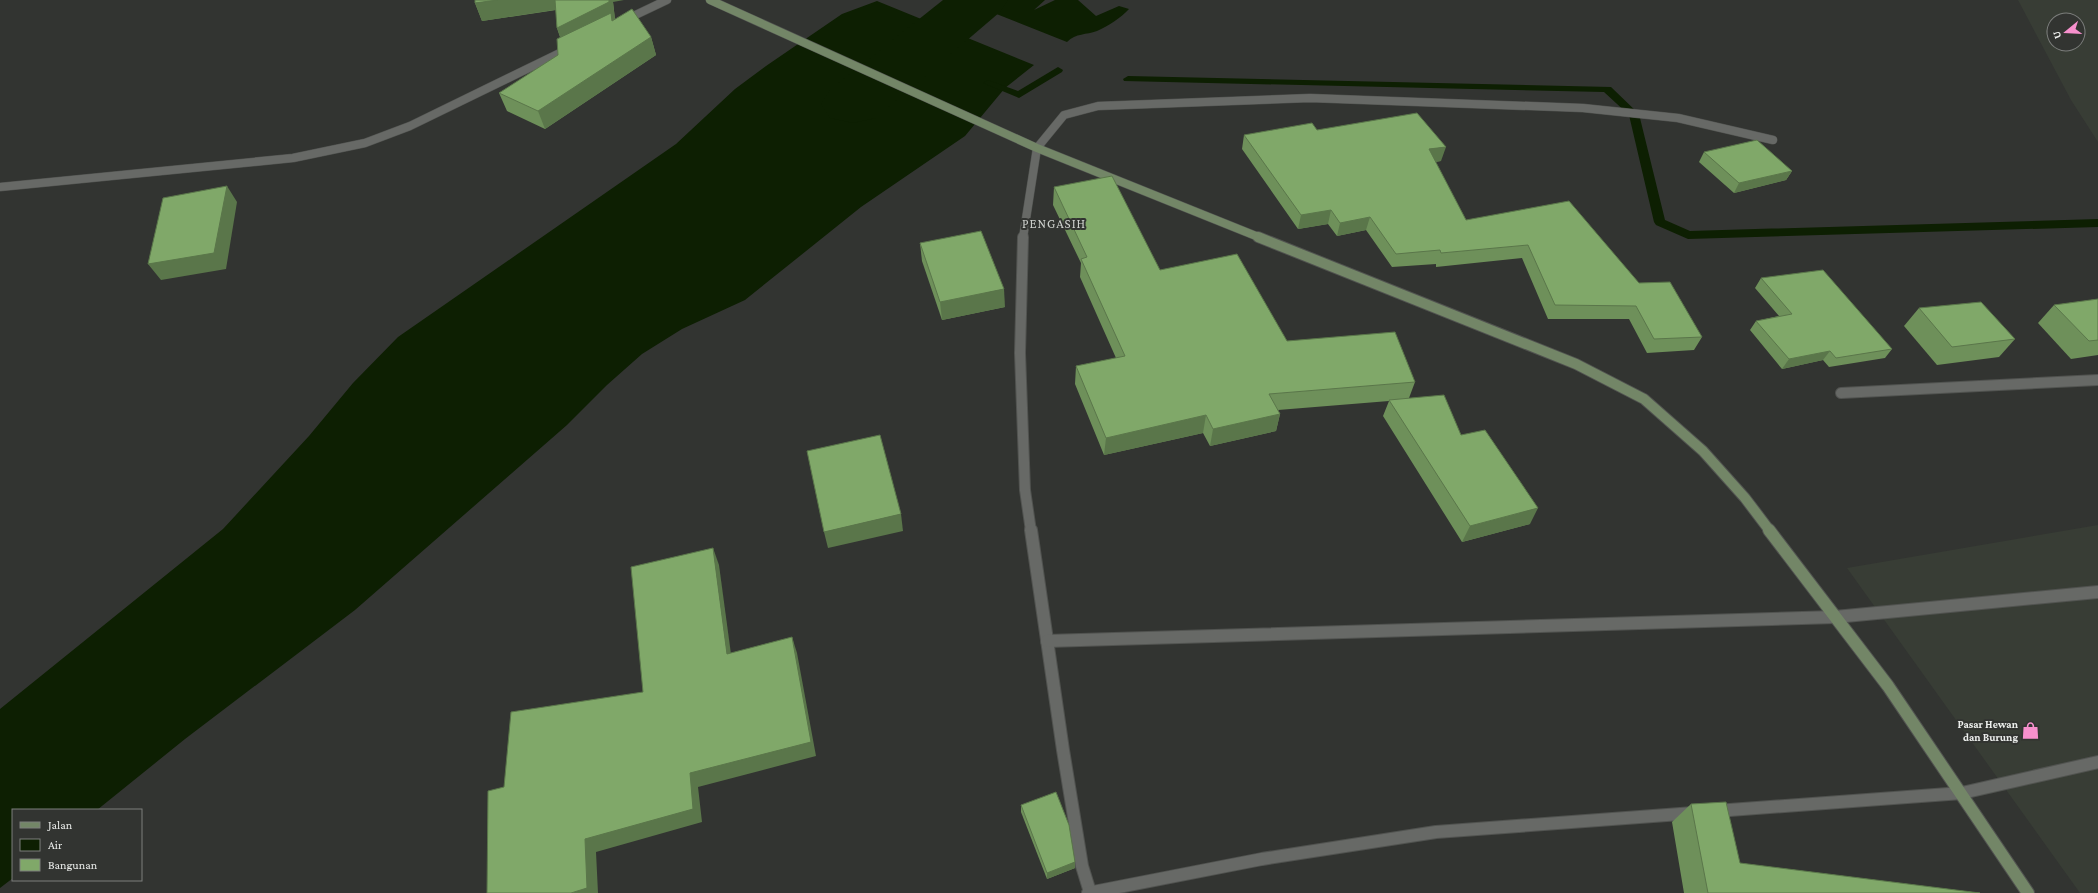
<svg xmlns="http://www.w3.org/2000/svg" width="2098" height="893" font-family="'Crimson Pro',serif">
<rect width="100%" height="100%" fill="#323431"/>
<g fill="#383d35" fill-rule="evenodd">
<path d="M2018 0H2098V142L2071 100ZM2054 20H2078V44H2054Z"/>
<path d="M2098 525V893H2080L1847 568Z"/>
</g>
<g fill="#0d1f02">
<path d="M961 0H1045L1034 10 1055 0H1078L1096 16 1119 6 1129 9C1121 18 1108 26 1097 31 1086 35 1076 33 1067 42Z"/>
<path d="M877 1 1034 65 1005 88 965 136 861 207 745 300 682 329 642 354 607 385 567 425 355 610 185 739 97 810H13V878L0 888V709L223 529 309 436 353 383 398 337 676 144 735 89 766 66 842 14Z"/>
</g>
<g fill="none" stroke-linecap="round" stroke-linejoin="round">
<g fill="#0d1f02" fill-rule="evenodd">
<path d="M1058 67 1063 70 1062 72 1019 98 983 83 988 80 1018 91Z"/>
<path d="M1128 76 1611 87 1639 114 1665 220 1690 231 2098 219V227L1688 239 1656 225 1654 222 1629 115 1604 92 1124 81 1123 79Z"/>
</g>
<path fill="#0d1f02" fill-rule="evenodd" d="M943 0H1008L1000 12 876 118 853 123 830 118 821 104 830 90Z"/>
<defs>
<path id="lane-far1" d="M1841 393 2098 380"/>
<path id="lane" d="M1835 617 2098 592"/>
<g id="street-far2">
<path d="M625 20 667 0"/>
<path d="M0 187 293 158 365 143 410 126 570 48"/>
<path d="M1023 238 1037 148 1064 115 1098 106 1310 98 1583 108 1678 118 1773 140"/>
</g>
<path id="street-far1" d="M1023 237 1020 353 1025 490 1031 531"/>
<g id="street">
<path d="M1031 530 1063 750 1082 866 1090 892"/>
<path d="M1047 641 1835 617"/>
<path d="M1716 811 1962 793 2098 762"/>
<path d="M1088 893 1262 859 1436 832 1694 813"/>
</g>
<path id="secondary-far2" d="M710 0 1037 148 1261 238"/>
<path id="secondary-far1" d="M1258 237 1576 364 1644 399 1703 451 1745 498 1770 531"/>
<path id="secondary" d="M1769 530 1888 686 2028 893"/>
</defs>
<use href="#lane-far1" stroke="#515350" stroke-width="12"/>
<use href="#lane" stroke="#515350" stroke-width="14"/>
<use href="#street-far2" stroke="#515350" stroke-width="9"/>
<use href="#street-far1" stroke="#515350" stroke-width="12"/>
<use href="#street" stroke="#515350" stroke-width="14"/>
<use href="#secondary-far2" stroke="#515350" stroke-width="9"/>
<use href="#secondary-far1" stroke="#515350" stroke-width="12"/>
<use href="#secondary" stroke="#515350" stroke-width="14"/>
<use href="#lane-far1" stroke="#676966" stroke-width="10"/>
<use href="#lane" stroke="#676966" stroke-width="12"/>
<use href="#street-far2" stroke="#676966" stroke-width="8"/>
<use href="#street-far1" stroke="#676966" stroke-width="10"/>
<use href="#street" stroke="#676966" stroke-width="12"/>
<use href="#secondary-far2" stroke="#738667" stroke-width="8"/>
<use href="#secondary-far1" stroke="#738667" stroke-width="10"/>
<use href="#secondary" stroke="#738667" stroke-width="12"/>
</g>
<g fill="#6e905a">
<path d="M613 2 615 19 651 37 656 55 545 129 507 111 499 93 558 55 560 37 557 28 556 10 482 21 475 3Z"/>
<path d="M1317 130 1441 161 1435 162 1466 220 1639 283 1702 337 1694 350 1647 353 1629 319H1548L1522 258 1436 267V264L1392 267 1366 230 1337 236 1328 224 1298 229 1242 149 1244 135Z"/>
<path d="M1704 152 1792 171 1786 180 1734 193 1699 162Z"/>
<path d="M1054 187 1160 270 1287 341 1415 382 1409 398 1461 435 1530 524 1462 542 1383 416 1389 401 1278 410 1280 414 1276 431 1210 446 1203 433 1104 455 1075 384 1076 366 1116 358 1080 277 1081 263 1053 205Z"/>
<path d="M920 243 1005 307 942 320 922 261Z"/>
<path d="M1761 278 1892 349 1885 358 1829 367 1823 360 1782 369 1750 330 1756 321 1779 316 1755 288Z"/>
<path d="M2098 299V355L2071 359 2038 323 2054 305Z"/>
<path d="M1919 308 2015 339 1999 357 1937 365 1904 326Z"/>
<path d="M1691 804 1740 863 1980 893H1684L1672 822Z"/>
<path d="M1021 805 1075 868 1047 879 1021 812Z"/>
</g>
<g fill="#5a764a">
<path d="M498 0H558L561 9 482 21 475 3Z"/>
<path d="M609 0H624L613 2 615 20 563 45 557 28Z"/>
<path d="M651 37 656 55 545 129 538 111Z"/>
<path d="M1446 147 1441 161 1424 163 1429 149Z"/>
<path d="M1792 171 1786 180 1734 193 1739 183Z"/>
<path d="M227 186 237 202 226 269 161 280 148 264Z"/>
<path d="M1331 210 1328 224 1298 229 1301 215Z"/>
<path d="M1370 217 1366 230 1337 236 1340 223Z"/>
<path d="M1004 289 1005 307 942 320 940 302Z"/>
<path d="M1830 351 1823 360 1782 369 1789 359Z"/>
<path d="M1280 414 1276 431 1210 446 1213 429Z"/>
<path d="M1206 415 1203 433 1104 455 1106 438Z"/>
<path d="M1538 508 1530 524 1462 542 1470 526Z"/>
<path d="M901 514 903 531 828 548 824 532Z"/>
<path d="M713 548 719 565 733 669 727 654Z"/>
<path d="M792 637 797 653 816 756 698 787 702 822 596 852 598 893H571L585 839 690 773Z"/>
<path d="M1075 862V868L1047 879V873Z"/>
</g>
<g fill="#80a869" stroke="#5a764a">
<path d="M475 0H498L475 3Z"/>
<path d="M555 0H609V2L557 28Z"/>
<path d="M632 9 651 37 538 111 499 93 558 55 557 39 611 13 612 21Z"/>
<path d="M1417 113 1446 147 1429 149 1466 220 1569 201 1639 283 1670 282 1702 337 1654 339 1636 306 1555 305 1528 245 1441 253 1440 250 1396 254 1370 217 1340 223 1331 210 1301 215 1244 135 1312 123 1317 130Z"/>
<path d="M1757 140 1792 171 1739 183 1704 152Z"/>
<path d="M1112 176 1160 270 1237 254 1287 341 1395 332 1415 382 1269 394 1280 414 1213 429 1206 415 1106 438 1076 366 1125 356 1081 259 1087 257 1054 187Z"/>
<path d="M227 186 214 253 148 264 163 198Z"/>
<path d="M981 231 1004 289 940 302 920 243Z"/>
<path d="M1823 270 1892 349 1836 358 1830 351 1789 359 1756 321 1792 314 1761 278Z"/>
<path d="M2098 299V340L2089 341 2054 305Z"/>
<path d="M1981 302 2015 339 1952 347 1919 308Z"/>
<path d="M1444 395 1461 435 1485 430 1538 508 1470 526 1389 400Z"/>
<path d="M880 435 901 514 824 532 807 451Z"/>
<path d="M713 548 727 654 792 637 811 742 690 773 693 809 585 839 587 888 571 893H487L488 791 504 787 511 712 643 692 631 567Z"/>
<path d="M1056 792 1069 825 1075 862 1047 873 1021 805Z"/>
<path d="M1726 802 1740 863 1980 893H1708L1691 804Z"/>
</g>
<defs>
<symbol id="shop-bare" viewBox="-9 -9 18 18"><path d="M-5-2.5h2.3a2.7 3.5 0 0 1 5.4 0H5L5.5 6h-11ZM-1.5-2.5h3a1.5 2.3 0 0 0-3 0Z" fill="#f790cd" stroke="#323431" stroke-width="2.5" paint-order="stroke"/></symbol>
</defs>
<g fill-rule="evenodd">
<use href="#shop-bare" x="2018" y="718" width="25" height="25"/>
</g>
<g text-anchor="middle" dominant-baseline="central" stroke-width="4" stroke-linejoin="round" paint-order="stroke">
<g font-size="11" font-weight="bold" fill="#eceeec" stroke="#323431" text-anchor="end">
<text x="2018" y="724">Pasar Hewan<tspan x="2018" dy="13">dan Burung</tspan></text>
</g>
<g font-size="13" letter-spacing="1" fill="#ced1cd" stroke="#323431">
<text x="1054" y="223">PENGASIH</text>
</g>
</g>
<rect x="12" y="809" width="130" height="72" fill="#323431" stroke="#7c7e7c"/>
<rect x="20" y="822" width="20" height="6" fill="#738667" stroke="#7c7e7c"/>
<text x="48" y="829" font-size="12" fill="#eceeec">Jalan</text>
<rect x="20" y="839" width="20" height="12" fill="#0d1f02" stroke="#7c7e7c"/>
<text x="48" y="849" font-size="12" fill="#eceeec">Air</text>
<rect x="20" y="859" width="20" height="12" fill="#80a869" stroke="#7c7e7c"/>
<text x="48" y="869" font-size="12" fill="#eceeec">Bangunan</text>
<g transform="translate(2066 32) rotate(252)"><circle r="19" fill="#323431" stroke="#7c7e7c"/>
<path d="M0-3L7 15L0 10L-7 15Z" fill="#f790cd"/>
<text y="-6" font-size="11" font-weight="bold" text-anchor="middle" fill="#eceeec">U</text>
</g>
</svg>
